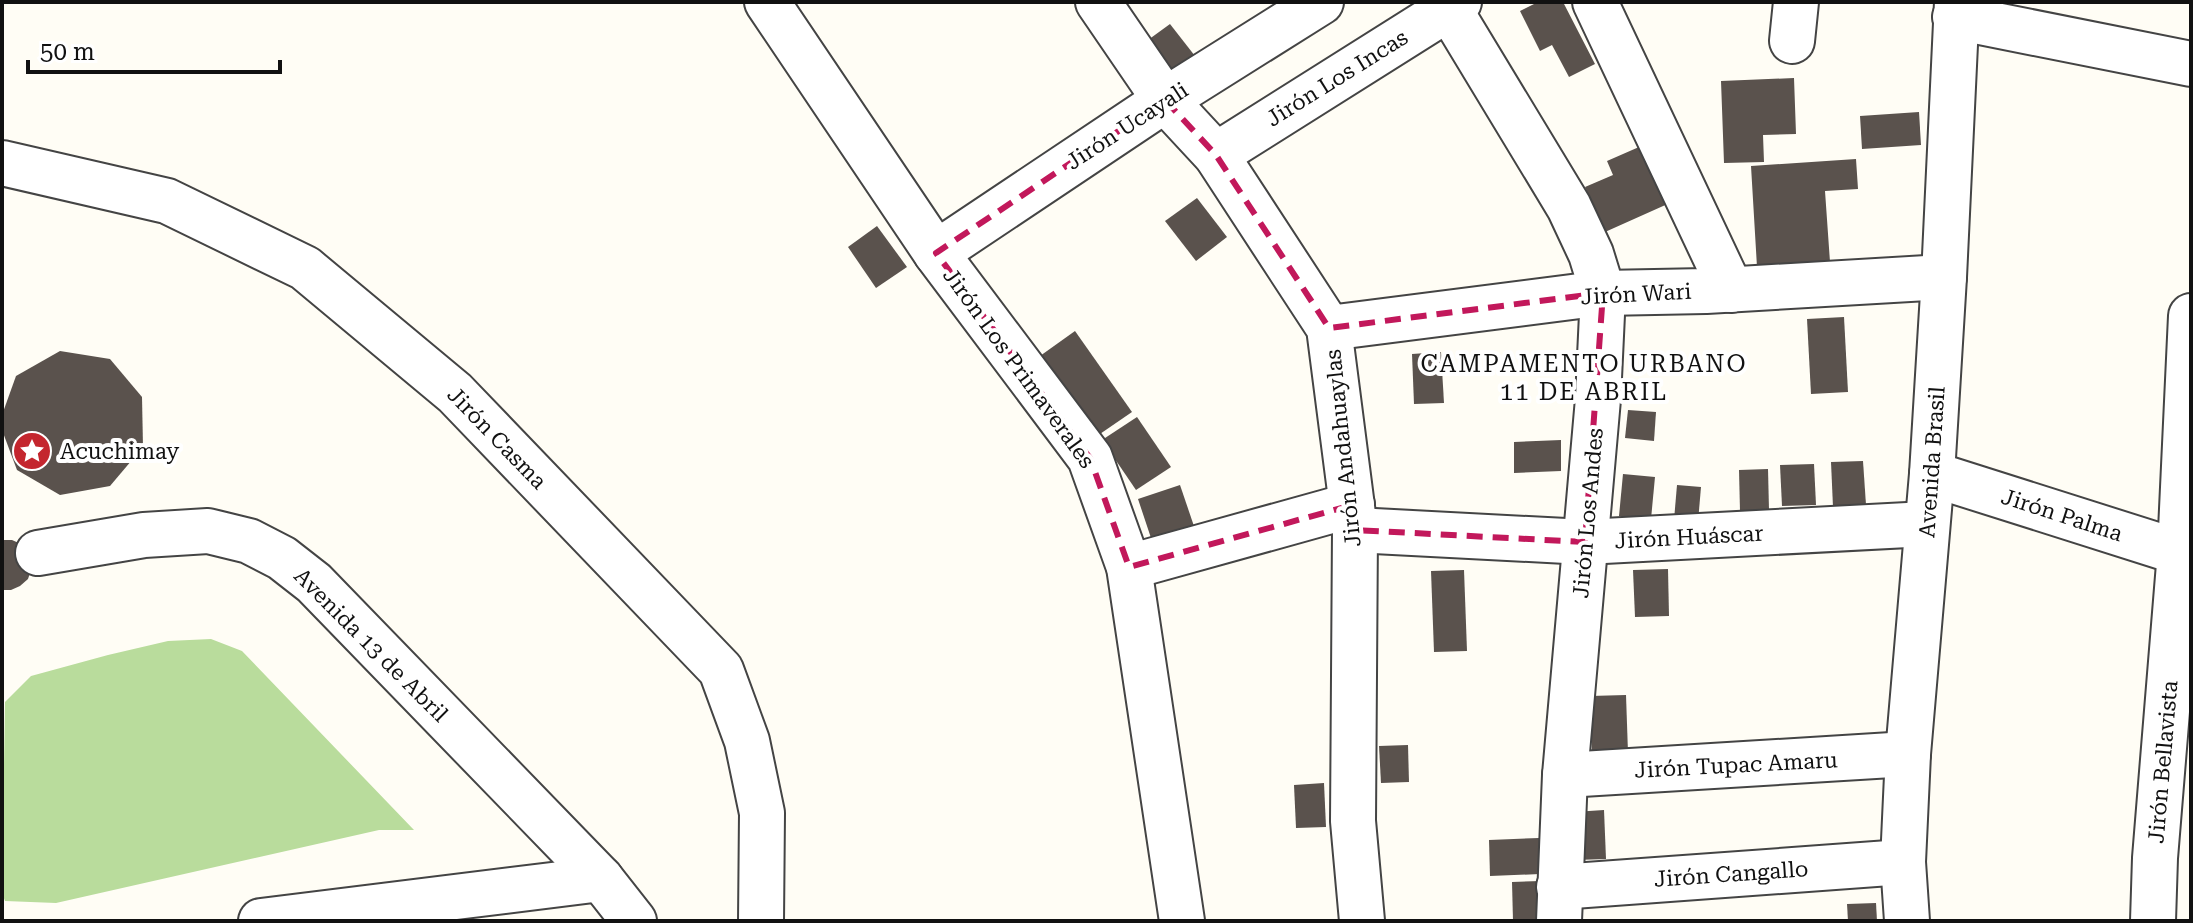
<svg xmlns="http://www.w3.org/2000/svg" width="2193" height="923" font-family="'Roboto Serif',serif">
<rect width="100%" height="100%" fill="#fffdf5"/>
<path fill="#b9dc9c" d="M211 639 242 651 414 830H379L56 903 5 901 2 893 5 702 31 676 108 655 168 641Z"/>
<g fill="#5a524d">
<path d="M1538 2H1563L1595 64 1569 77 1552 45 1540 51 1520 11Z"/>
<path d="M1170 24 1202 65 1169 90 1137 48Z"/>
<path d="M1794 78 1796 134 1763 135 1764 162 1724 163 1721 81Z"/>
<path d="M1919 112 1921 145 1862 149 1860 116Z"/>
<path d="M1655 140 1681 198 1605 232 1585 187 1613 175 1607 161Z"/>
<path d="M1856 159 1858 189 1825 191 1830 262 1757 267 1751 166Z"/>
<path d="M1197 198 1227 237 1196 261 1165 221Z"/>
<path d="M877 226 907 267 876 288 848 247Z"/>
<path d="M1844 317 1848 392 1811 394 1807 319Z"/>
<path d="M1075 331 1132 412 1097 436 1040 356Z"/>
<path d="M60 351 110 359 142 397 143 447 110 486 60 495 17 470 2 430V415L16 376Z"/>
<path d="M1441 352 1444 403 1414 404 1412 354Z"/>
<path d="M1628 410 1656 412 1654 441 1625 438Z"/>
<path d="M1137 417 1171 467 1136 490 1102 440Z"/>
<path d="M1561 440V471L1514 473V442Z"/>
<path d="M1863 461 1866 505 1833 507 1831 462Z"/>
<path d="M1814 464 1816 505 1782 506 1780 465Z"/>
<path d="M1768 469 1769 510 1740 511 1739 470Z"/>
<path d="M1623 474 1655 477 1651 519 1619 516Z"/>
<path d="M1180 485 1197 535 1155 550 1138 499Z"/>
<path d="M1677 485 1701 487 1698 522 1674 520Z"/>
<path d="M2 540H12L21 544 31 570 28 579 20 586 11 590H2Z"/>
<path d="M1668 569 1669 616 1635 617 1633 570Z"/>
<path d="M1464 570 1467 651 1434 652 1431 571Z"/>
<path d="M1626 695 1628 753 1592 754 1590 696Z"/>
<path d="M1408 745 1409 782 1381 783 1379 746Z"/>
<path d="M1324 783 1326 827 1296 828 1294 785Z"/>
<path d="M1604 810 1606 859 1576 860 1574 812Z"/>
<path d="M1539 838 1540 874 1490 876 1489 840Z"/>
<path d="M1541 881 1542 921H1513L1512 882Z"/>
<path d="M1876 903 1877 921H1848L1847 904Z"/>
</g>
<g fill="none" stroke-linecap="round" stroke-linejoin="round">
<defs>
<g id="minor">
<path d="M767 2 936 253 1090 458 1129 567 1182 921"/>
<path d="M1098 2 1165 100 1216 155 1329 328 1355 530 1353 821 1362 921"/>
<path d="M1445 2 1569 207 1591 254 1603 293 1598 399 1565 775 1559 921"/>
<path d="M1595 2 1731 290"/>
<path d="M1955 17 2191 64"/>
<path d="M1792 41 1796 2"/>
<path d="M1216 155 1459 2"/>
<path d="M2 163 167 201 305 268 455 393 721 670 747 741 762 813 761 921"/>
<path d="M936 253 1165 100 1321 2"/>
<path d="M1329 328 1603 293 1706 291 1944 277"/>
<path d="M1932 474 2191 556"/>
<path d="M1355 530 1585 542 1927 524"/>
<path d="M38 553 144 535 208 531 249 541 282 558 314 583 601 879 634 921"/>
<path d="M1129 567 1352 505"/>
<path d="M1565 775 1908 754"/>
<path d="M1559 887 1903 862"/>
<path d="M261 921 601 879"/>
<path d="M1907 921 1903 862 1908 754 1932 474 1944 277 1957 2"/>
<path d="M2153 921 2155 858 2180 552 2191 316"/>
</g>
</defs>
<use href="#minor" stroke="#444" stroke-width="48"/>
<use href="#minor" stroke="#fff" stroke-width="44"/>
</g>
<path fill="none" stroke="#c2185b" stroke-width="6" stroke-dasharray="16 10" stroke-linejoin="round" d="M1165 100 1216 155 1329 328 1603 293 1585 542 1355 530 1352 505 1129 567 1090 458 936 253Z"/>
<defs>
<symbol id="sight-disc" viewBox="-11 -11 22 22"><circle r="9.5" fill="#c4262e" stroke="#fff"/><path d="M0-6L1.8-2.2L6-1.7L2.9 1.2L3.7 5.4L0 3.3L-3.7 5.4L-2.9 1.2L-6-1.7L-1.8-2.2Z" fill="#fff"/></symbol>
</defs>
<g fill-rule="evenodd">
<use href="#sight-disc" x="10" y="429" width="44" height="44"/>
</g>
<g text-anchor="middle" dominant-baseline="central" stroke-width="8" stroke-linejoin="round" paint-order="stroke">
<g font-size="22" fill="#111" stroke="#fff">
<text transform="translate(1337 78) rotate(-32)">Jirón Los Incas</text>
<text transform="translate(1127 126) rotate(-33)">Jirón Ucayali</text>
<text transform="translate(1636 294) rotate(-3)">Jirón Wari</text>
<text transform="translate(1019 368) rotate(54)">Jirón Los Primaverales</text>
<text transform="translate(497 438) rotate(46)">Jirón Casma</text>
<text transform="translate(1343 448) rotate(-96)">Jirón Andahuaylas</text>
<text transform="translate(1932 462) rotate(-86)">Avenida Brasil</text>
<text transform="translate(1588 513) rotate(-85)">Jirón Los Andes</text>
<text transform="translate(2062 515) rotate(18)">Jirón Palma</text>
<text transform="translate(1689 537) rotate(-3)">Jirón Huáscar</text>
<text transform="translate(371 645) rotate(45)">Avenida 13 de Abril</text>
<text transform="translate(2163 762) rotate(-85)">Jirón Bellavista</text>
<text transform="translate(1736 765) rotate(-3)">Jirón Tupac Amaru</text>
<text transform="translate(1731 874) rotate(-4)">Jirón Cangallo</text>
</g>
<g font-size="22" fill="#111" stroke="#fff" text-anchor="start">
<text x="60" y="451">Acuchimay</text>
</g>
<g font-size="24" letter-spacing="2" fill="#111" stroke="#fff">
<text x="1584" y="364">CAMPAMENTO URBANO<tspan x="1584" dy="28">11 DE ABRIL</tspan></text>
</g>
</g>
<rect width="2193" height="923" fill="none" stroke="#111111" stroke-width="8"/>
<path d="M28 60v12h252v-12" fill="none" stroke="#111111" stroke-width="4"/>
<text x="40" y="60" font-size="24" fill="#111111" stroke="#ffffff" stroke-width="6" paint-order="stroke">50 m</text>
</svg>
